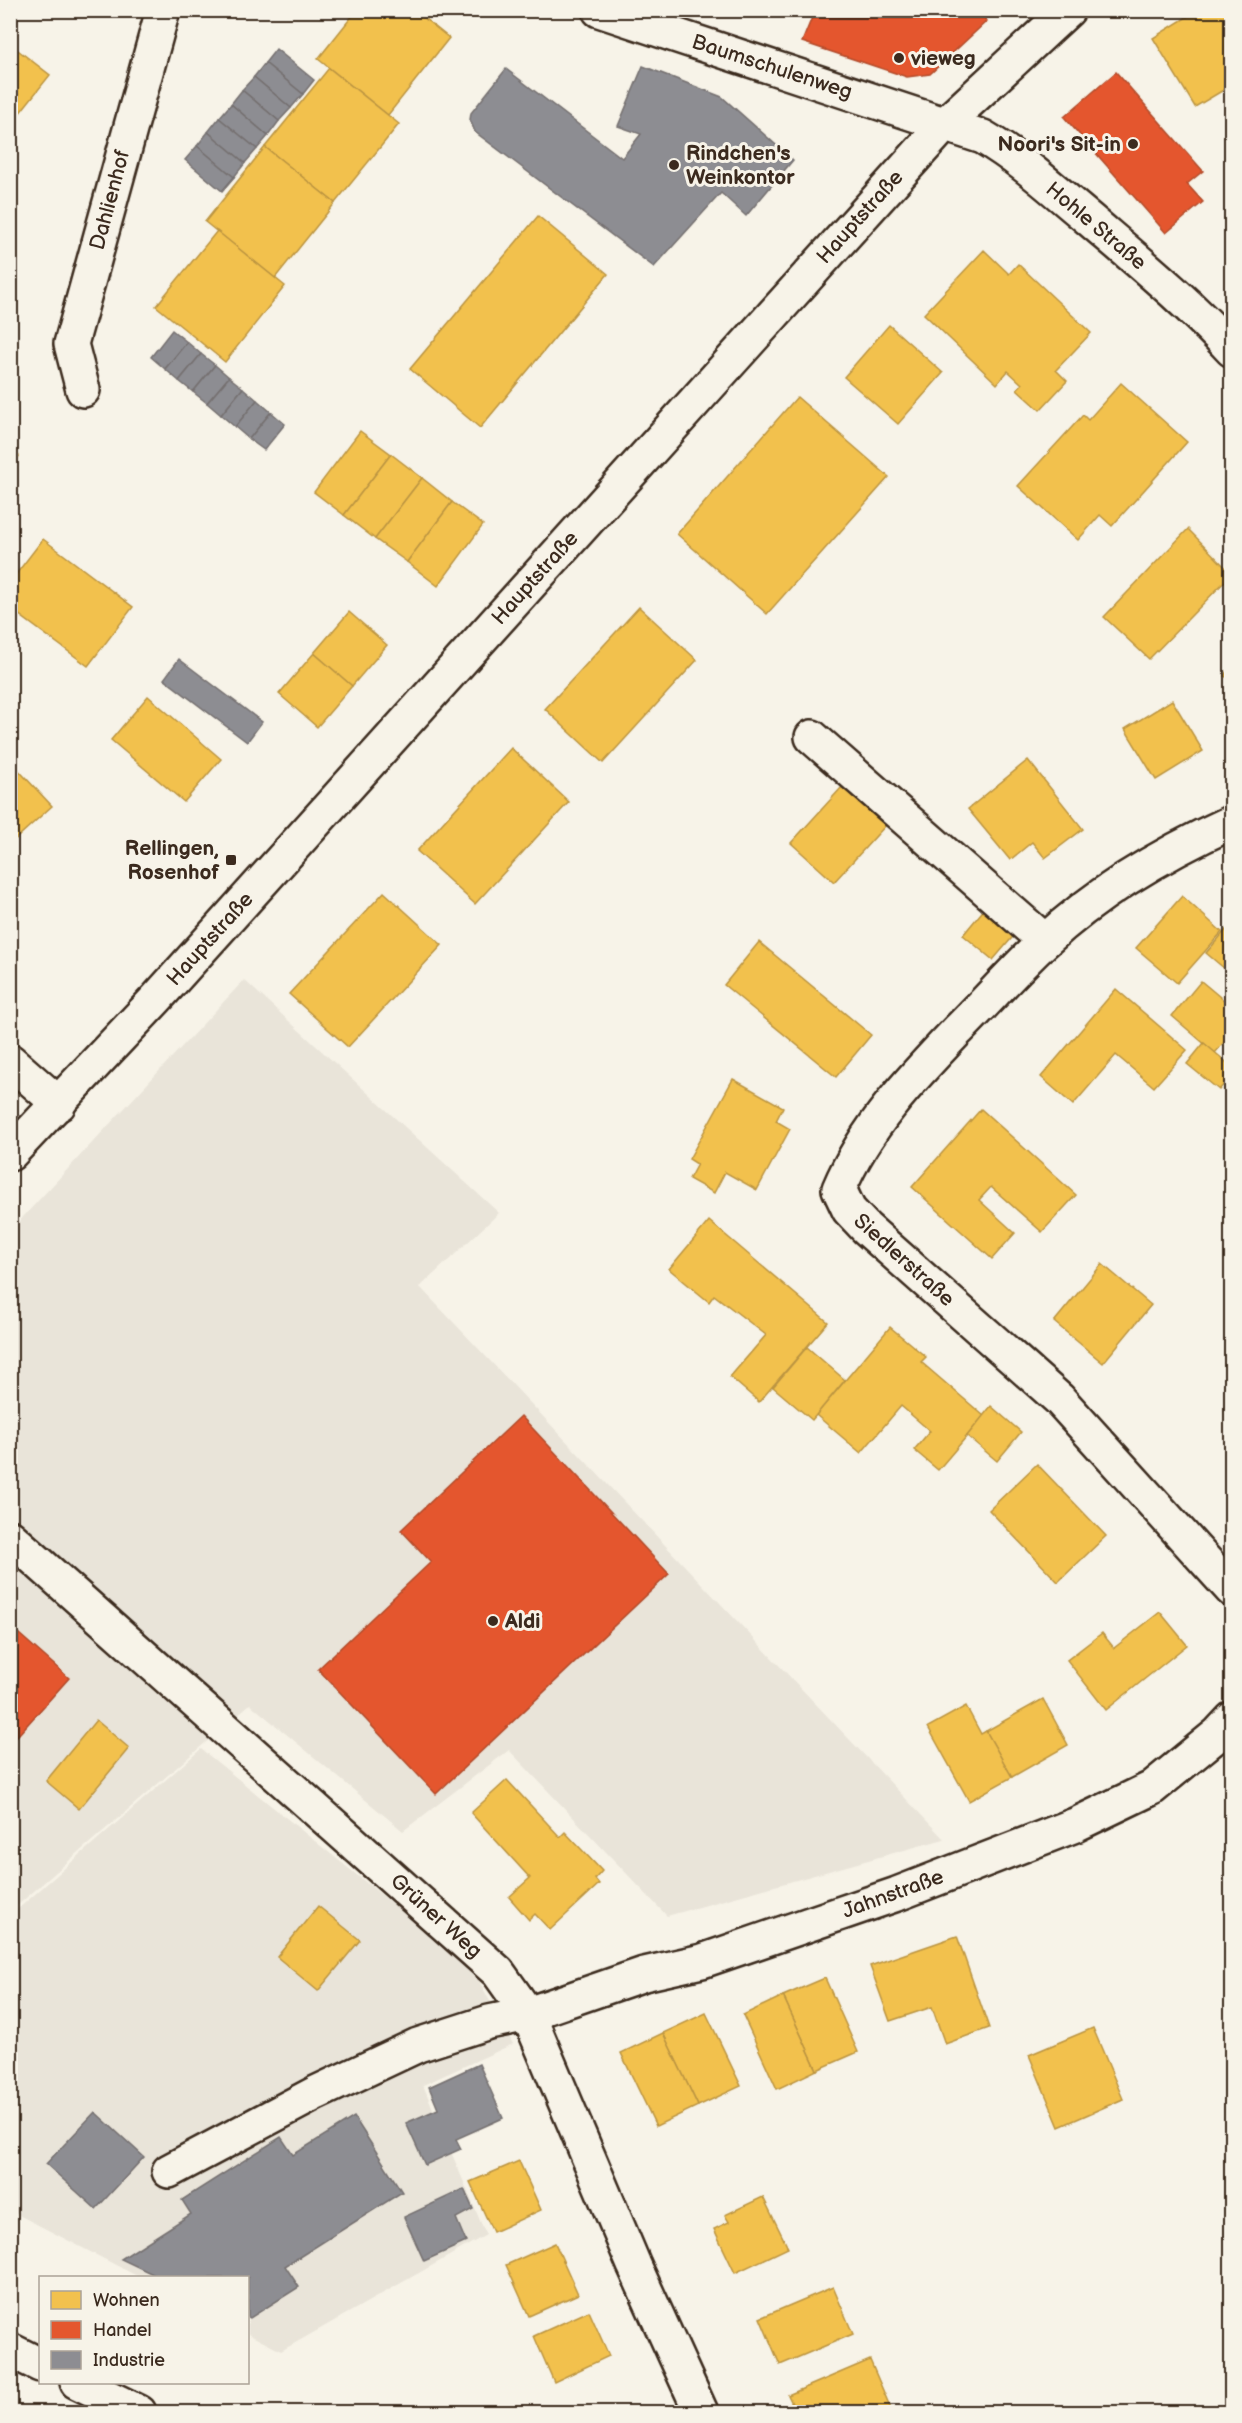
<svg xmlns="http://www.w3.org/2000/svg" width="1242" height="2423" font-family="'Balsamiq Sans',sans-serif">
<rect width="100%" height="100%" fill="#f7f3e8"/>
<filter id="ink" filterUnits="userSpaceOnUse"><feTurbulence type="fractalNoise" baseFrequency=".0167" numOctaves="2"/><feDisplacementMap in="SourceGraphic" scale="12" xChannelSelector="R" yChannelSelector="G"/><feConvolveMatrix kernelMatrix="1 2 1 2 8 2 1 2 1" color-interpolation-filters="sRGB"/></filter>
<g filter="url(#ink)">
<g fill="#e9e4d9">
<path d="M244 980 499 1213 420 1287 944 1839 667 1916 509 1750 403 1831 250 1704 11 1911 10 1231Z"/>
<path d="M201 1749 472 1968 513 2044 423 2085 486 2235 281 2351 248 2334V2278L139 2277 11 2211 10 1916Z"/>
</g>
<g fill="#f2c14e" stroke="#bb9440" stroke-width="1.5">
<path d="M357 10H414L449 38 388 115 318 59Z"/>
<path d="M1198 10H1232V85L1195 107 1153 38Z"/>
<path d="M10 44 50 75 10 125Z"/>
<path d="M329 68 399 124 335 203 265 147Z"/>
<path d="M265 147 335 203 275 278 205 222Z"/>
<path d="M538 216 608 274 480 428 410 369Z"/>
<path d="M217 231 285 286 225 362 156 306Z"/>
<path d="M984 250 1009 274 1018 264 1091 333 1056 370 1067 381 1040 410 1017 389 1022 384 1008 371 997 384 924 314Z"/>
<path d="M889 325 943 373 898 424 844 377Z"/>
<path d="M1121 383 1187 442 1112 526 1100 515 1078 540 1018 486 1083 415 1088 420Z"/>
<path d="M797 397 889 477 767 614 677 534Z"/>
<path d="M360 431 391 454 344 515 314 492Z"/>
<path d="M10 449 19 456 10 467Z"/>
<path d="M391 454 422 478 375 539 344 515Z"/>
<path d="M422 478 452 502 407 562 375 539Z"/>
<path d="M452 502 483 525 438 586 407 562Z"/>
<path d="M1188 529 1232 574 1149 659 1104 617Z"/>
<path d="M43 539 133 607 88 666 10 608V582Z"/>
<path d="M639 607 697 660 603 763 545 709Z"/>
<path d="M349 612 387 645 352 686 314 653Z"/>
<path d="M314 653 352 686 317 727 279 694Z"/>
<path d="M1232 663V680L1224 676Z"/>
<path d="M148 696 221 759 184 802 111 740Z"/>
<path d="M1172 700 1203 751 1156 780 1125 729Z"/>
<path d="M511 748 569 802 475 904 417 851Z"/>
<path d="M1028 760 1083 829 1045 858 1032 842 1010 860 968 809Z"/>
<path d="M10 761 52 806 10 844Z"/>
<path d="M842 787 886 825 834 882 791 843Z"/>
<path d="M384 892 442 945 348 1047 289 994Z"/>
<path d="M1182 896 1222 932 1177 983 1136 948Z"/>
<path d="M986 907 1017 932 993 960 963 935Z"/>
<path d="M1232 923V975L1206 953Z"/>
<path d="M759 942 871 1035 836 1077 724 985Z"/>
<path d="M1201 981 1232 1007V1033L1215 1053 1172 1016Z"/>
<path d="M1116 989 1187 1050 1154 1087 1116 1055 1073 1105 1041 1077Z"/>
<path d="M1204 1043 1232 1067V1075L1219 1090 1187 1064Z"/>
<path d="M733 1079 783 1107 776 1121 790 1129 757 1190 725 1172 714 1193 689 1179 697 1164 689 1159Z"/>
<path d="M981 1109 1076 1195 1042 1232 991 1187 979 1200 1015 1233 992 1259 912 1187Z"/>
<path d="M709 1221 828 1322 759 1402 730 1377 766 1335 714 1295 709 1302 669 1269Z"/>
<path d="M1102 1264 1151 1305 1103 1363 1054 1322Z"/>
<path d="M890 1327 926 1357 921 1362 984 1416 938 1470 914 1450 930 1431 901 1406 861 1453 816 1415Z"/>
<path d="M807 1347 845 1380 812 1420 773 1387Z"/>
<path d="M991 1406 1021 1432 997 1461 967 1436Z"/>
<path d="M1037 1464 1106 1536 1058 1582 989 1510Z"/>
<path d="M1160 1612 1187 1645 1106 1710 1067 1660 1102 1633 1114 1648Z"/>
<path d="M1043 1699 1068 1745 1012 1777 986 1731Z"/>
<path d="M966 1706 981 1734 986 1731 1012 1777 969 1801 928 1727Z"/>
<path d="M96 1720 129 1748 79 1809 46 1781Z"/>
<path d="M507 1780 560 1837 565 1832 602 1871 595 1879 599 1884 550 1930 535 1914 529 1920 509 1897 530 1878 471 1813Z"/>
<path d="M318 1906 360 1940 318 1991 277 1957Z"/>
<path d="M957 1936 989 2028 945 2044 932 2007 890 2021 870 1966Z"/>
<path d="M825 1978 858 2052 817 2070 783 1996Z"/>
<path d="M783 1996 817 2070 777 2089 743 2015Z"/>
<path d="M706 2013 741 2086 698 2106 663 2033Z"/>
<path d="M1093 2028 1123 2099 1059 2127 1029 2055Z"/>
<path d="M663 2033 698 2106 656 2126 621 2053Z"/>
<path d="M519 2161 541 2210 493 2232 470 2182Z"/>
<path d="M763 2197 788 2248 735 2273 714 2229 729 2222 725 2215Z"/>
<path d="M555 2243 578 2294 529 2316 506 2265Z"/>
<path d="M833 2287 853 2334 780 2365 760 2318Z"/>
<path d="M589 2311 609 2356 554 2382 534 2336Z"/>
<path d="M870 2360 891 2409 882 2412H796L788 2395Z"/>
</g>
<g fill="#e4572e" stroke="#b14a29" stroke-width="1.5">
<path d="M815 10H977L987 21 930 74 907 77 802 42Z"/>
<path d="M1116 72 1203 171 1187 184 1203 202 1166 233 1064 117Z"/>
<path d="M521 1416 669 1574 436 1794 318 1669 431 1562 401 1530Z"/>
<path d="M10 1626 69 1678 10 1744Z"/>
</g>
<g fill="#8d8d92" stroke="#746f6f" stroke-width="1.5">
<path d="M276 49 314 80 303 94 265 63Z"/>
<path d="M265 63 303 94 291 108 254 77Z"/>
<path d="M643 66 722 97 793 160 746 216 721 193 654 267 475 132 470 120 471 113 506 69 622 158 641 134 618 126Z"/>
<path d="M254 77 291 108 279 121 242 90Z"/>
<path d="M242 90 279 121 268 136 231 104Z"/>
<path d="M231 104 268 136 257 149 219 118Z"/>
<path d="M219 118 257 149 245 163 208 132Z"/>
<path d="M208 132 245 163 234 177 197 146Z"/>
<path d="M197 146 234 177 222 191 185 160Z"/>
<path d="M172 330 187 342 165 369 151 357Z"/>
<path d="M187 342 201 354 179 381 165 369Z"/>
<path d="M201 354 215 365 193 392 179 381Z"/>
<path d="M215 365 229 377 207 403 193 392Z"/>
<path d="M229 377 243 388 221 415 207 403Z"/>
<path d="M243 388 257 400 235 427 221 415Z"/>
<path d="M257 400 271 412 249 439 235 427Z"/>
<path d="M271 412 285 424 264 450 249 439Z"/>
<path d="M179 659 262 722 247 742 164 679Z"/>
<path d="M479 2064 503 2118 456 2139 461 2149 425 2165 406 2123 438 2109 429 2087Z"/>
<path d="M95 2112 144 2157 96 2209 46 2164Z"/>
<path d="M354 2117 402 2192 285 2266 299 2287 250 2318 248 2317V2278H161L121 2259 191 2214 182 2200 281 2137 293 2155Z"/>
<path d="M464 2189 473 2209 456 2218 466 2242 424 2261 404 2217Z"/>
</g>
<g fill="none" stroke-linecap="round" stroke-linejoin="round">
<defs>
<g id="minor">
<path d="M599 10 983 137C1022 160 1055 191 1089 219 1138 261 1188 302 1232 350"/>
<path d="M83 390 71 344 163 10"/>
<path d="M812 737 1045 941"/>
<path d="M1232 822C1164 853 1098 891 1044 942 1014 970 987 1001 958 1030 912 1078 865 1127 839 1189L849 1210 866 1228 1059 1399 1232 1590"/>
<path d="M10 1061 59 1104"/>
<path d="M10 1537 498 1972 528 2014 634 2265 701 2412"/>
<path d="M169 2171 316 2093 418 2045 489 2022 528 2014 644 1974 702 1961 897 1894 1075 1825 1152 1788 1218 1734 1232 1719"/>
</g>
<path id="major" d="M10 1154 157 998 945 124 1068 10"/>
<g id="highway">
<path d="M10 2350 40 2365"/>
<path d="M77 2382 139 2412"/>
</g>
</defs>
<use href="#minor" stroke="#3b2a1e" stroke-width="38"/>
<use href="#major" stroke="#3b2a1e" stroke-width="38"/>
<use href="#highway" stroke="#3b2a1e" stroke-width="38"/>
<use href="#minor" stroke="#f7f3e8" stroke-width="33"/>
<use href="#major" stroke="#f7f3e8" stroke-width="33"/>
<use href="#highway" stroke="#f7f3e8" stroke-width="33"/>
</g>
</g>
<g fill="#3b2a1e" stroke="#f7f3e8" stroke-width="2">
<circle cx="899" cy="58" r="6"/>
<circle cx="1133" cy="144" r="6"/>
<circle cx="674" cy="165" r="6"/>
<rect x="225" y="854" width="12" height="12" rx="3"/>
<circle cx="493" cy="1621" r="6"/>
</g>
<g text-anchor="middle" dominant-baseline="central" stroke-width="6" stroke-linejoin="round" paint-order="stroke">
<g font-size="21" font-weight="bold" fill="#3b2a1e" stroke="#f7f3e8" text-anchor="start">
<text x="911" y="58">vieweg</text>
<text x="1121" y="144" text-anchor="end">Noori's Sit-in</text>
<text x="686" y="153">Rindchen's<tspan x="686" dy="24">Weinkontor</tspan></text>
<text x="219" y="848" text-anchor="end">Rellingen,<tspan x="219" dy="24">Rosenhof</tspan></text>
<text x="505" y="1621">Aldi</text>
</g>
<g font-size="21" fill="#3b2a1e" stroke="#f7f3e8">
<text transform="translate(772 67) rotate(18)">Baumschulenweg</text>
<text transform="translate(110 200) rotate(-75)">Dahlienhof</text>
<text transform="translate(860 217) rotate(-48)">Hauptstraße</text>
<text transform="translate(1096 226) rotate(40)">Hohle Straße</text>
<text transform="translate(535 578) rotate(-48)">Hauptstraße</text>
<text transform="translate(210 939) rotate(-48)">Hauptstraße</text>
<text transform="translate(904 1260) rotate(42)">Siedlerstraße</text>
<text transform="translate(893 1894) rotate(-20)">Jahnstraße</text>
<text transform="translate(436 1916) rotate(42)">Grüner Weg</text>
</g>
</g>
<rect width="1242" height="2423" fill="none" stroke="#f7f3e8" stroke-width="36"/>
<rect x="18" y="18" width="1206" height="2387" fill="none" stroke="#3b2a1e" stroke-width="2" filter="url(#ink)"/>
<rect x="39" y="2276" width="210" height="108" fill="#f7f3e8" stroke="#aca397" stroke-width="1.5"/>
<rect x="51" y="2291" width="30" height="18" fill="#f2c14e" stroke="#aca397" stroke-width="1.5"/>
<text x="93" y="2306" font-size="18" fill="#3b2a1e">Wohnen</text>
<rect x="51" y="2321" width="30" height="18" fill="#e4572e" stroke="#aca397" stroke-width="1.5"/>
<text x="93" y="2336" font-size="18" fill="#3b2a1e">Handel</text>
<rect x="51" y="2351" width="30" height="18" fill="#8d8d92" stroke="#aca397" stroke-width="1.5"/>
<text x="93" y="2366" font-size="18" fill="#3b2a1e">Industrie</text>
</svg>
